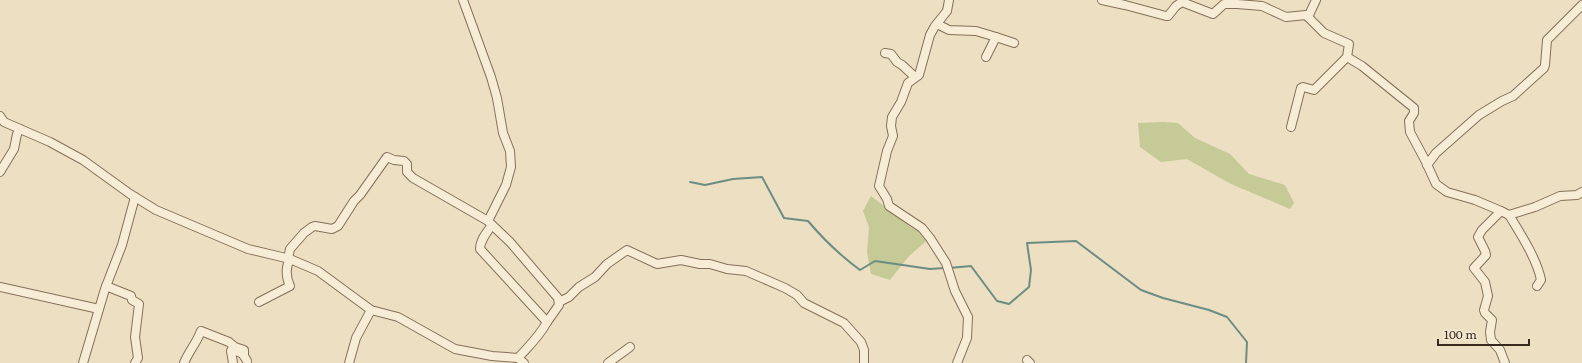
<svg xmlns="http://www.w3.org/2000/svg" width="1582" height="363" font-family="Literata,serif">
<rect width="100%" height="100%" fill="#ecdfc2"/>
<g fill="#c5ca97">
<path d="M1163 122 1178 123 1195 138 1230 154 1249 174 1285 185 1294 203 1290 209 1231 184 1187 159 1161 162 1140 147 1138 123Z"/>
<path d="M871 196 912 228 930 238 909 256 890 280 871 274 867 252 869 227 863 211Z"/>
</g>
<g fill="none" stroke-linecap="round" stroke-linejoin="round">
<g stroke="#6c8d84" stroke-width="2">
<path d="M690 182 705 185 733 179 762 177 784 218 808 221C824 240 841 256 860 270L875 261 930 269 945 268"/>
<path d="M949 268 971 266 997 301 1009 304 1029 287 1031 270 1027 243 1076 241 1141 290 1163 298 1209 310 1227 317 1247 342 1246 363"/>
</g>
<defs>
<g id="minor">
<path d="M463 0 491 77 497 98 503 133 510 151 511 167 506 185 488 221 492 225C487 232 480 240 480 249L547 322C539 337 529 346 518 358"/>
<path d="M949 0 947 11 935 26 930 35 919 75 908 83 901 102 892 117 891 126 893 136 887 151 879 186 887 199 889 206 922 228 930 238 946 263 955 291 968 317 967 338 957 363"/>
<path d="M1102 0 1125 5 1166 16H1168L1176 6 1182 2 1213 14 1224 4H1237L1262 6 1286 17 1306 15 1324 33 1349 44 1347 57 1362 66 1414 108V113L1409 121 1410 132 1425 160 1436 184 1447 192 1475 200 1501 211"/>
<path d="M1308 17 1316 0"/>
<path d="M937 24 949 30 976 31 996 37 986 57"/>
<path d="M996 37 1014 43"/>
<path d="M885 53 891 54 897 62 902 65 915 77"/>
<path d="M0 116 4 122 50 142 83 160 130 194 156 210 248 249 290 259 318 271 371 310 398 317 455 349 492 356 518 358 524 363"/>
<path d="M1291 127 1301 88 1303 87 1314 90 1347 57"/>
<path d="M1427 165 1436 153 1479 115 1502 101 1513 96 1544 68 1545 65 1547 40 1582 5"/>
<path d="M0 172 14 149 17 134 20 129"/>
<path d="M1509 215C1520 233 1537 259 1541 280L1537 286"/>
<path d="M492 225 510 242 558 298 559 305 547 322"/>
<path d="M288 259 290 249 304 233 312 227 315 226 332 229 338 226 354 201 360 195 387 157 394 160 404 161 407 164V172L413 178 488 221"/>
<path d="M106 286 131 296 132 300 139 304 135 337 138 358 135 363"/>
<path d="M0 287 99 309"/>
<path d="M259 302 290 286C286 277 285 268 290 259"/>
<path d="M559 302 569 297 579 287 595 277 607 264 627 250 657 264 681 260 700 264H710L727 269 746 271 785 288 797 295 804 303 844 323 861 342 864 350V363"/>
<path d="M1027 360 1030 363"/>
<path d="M83 363 105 289 122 245 135 197"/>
<path d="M184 363C189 351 196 344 201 331L229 342 235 347 244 350V356"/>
<path d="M233 363 231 351 232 349 243 354 247 361"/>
<path d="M349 363 356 338 371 310"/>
<path d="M608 363 630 347"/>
<path d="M1505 363 1500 350 1491 340 1490 332 1492 320 1485 313 1484 310 1488 296 1485 282 1474 268 1486 255 1485 251 1478 237 1482 230 1501 211 1509 215 1535 207 1560 196 1577 195 1582 192"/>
</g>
</defs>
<use href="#minor" stroke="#85705a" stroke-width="10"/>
<use href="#minor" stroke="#f7ecd5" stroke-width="8"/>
</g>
<path d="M1438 339v6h91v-6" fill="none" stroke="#36291e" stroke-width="2"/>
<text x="1444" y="339" font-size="12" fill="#36291e" stroke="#f4e9d1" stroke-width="3" paint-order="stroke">100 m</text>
</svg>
